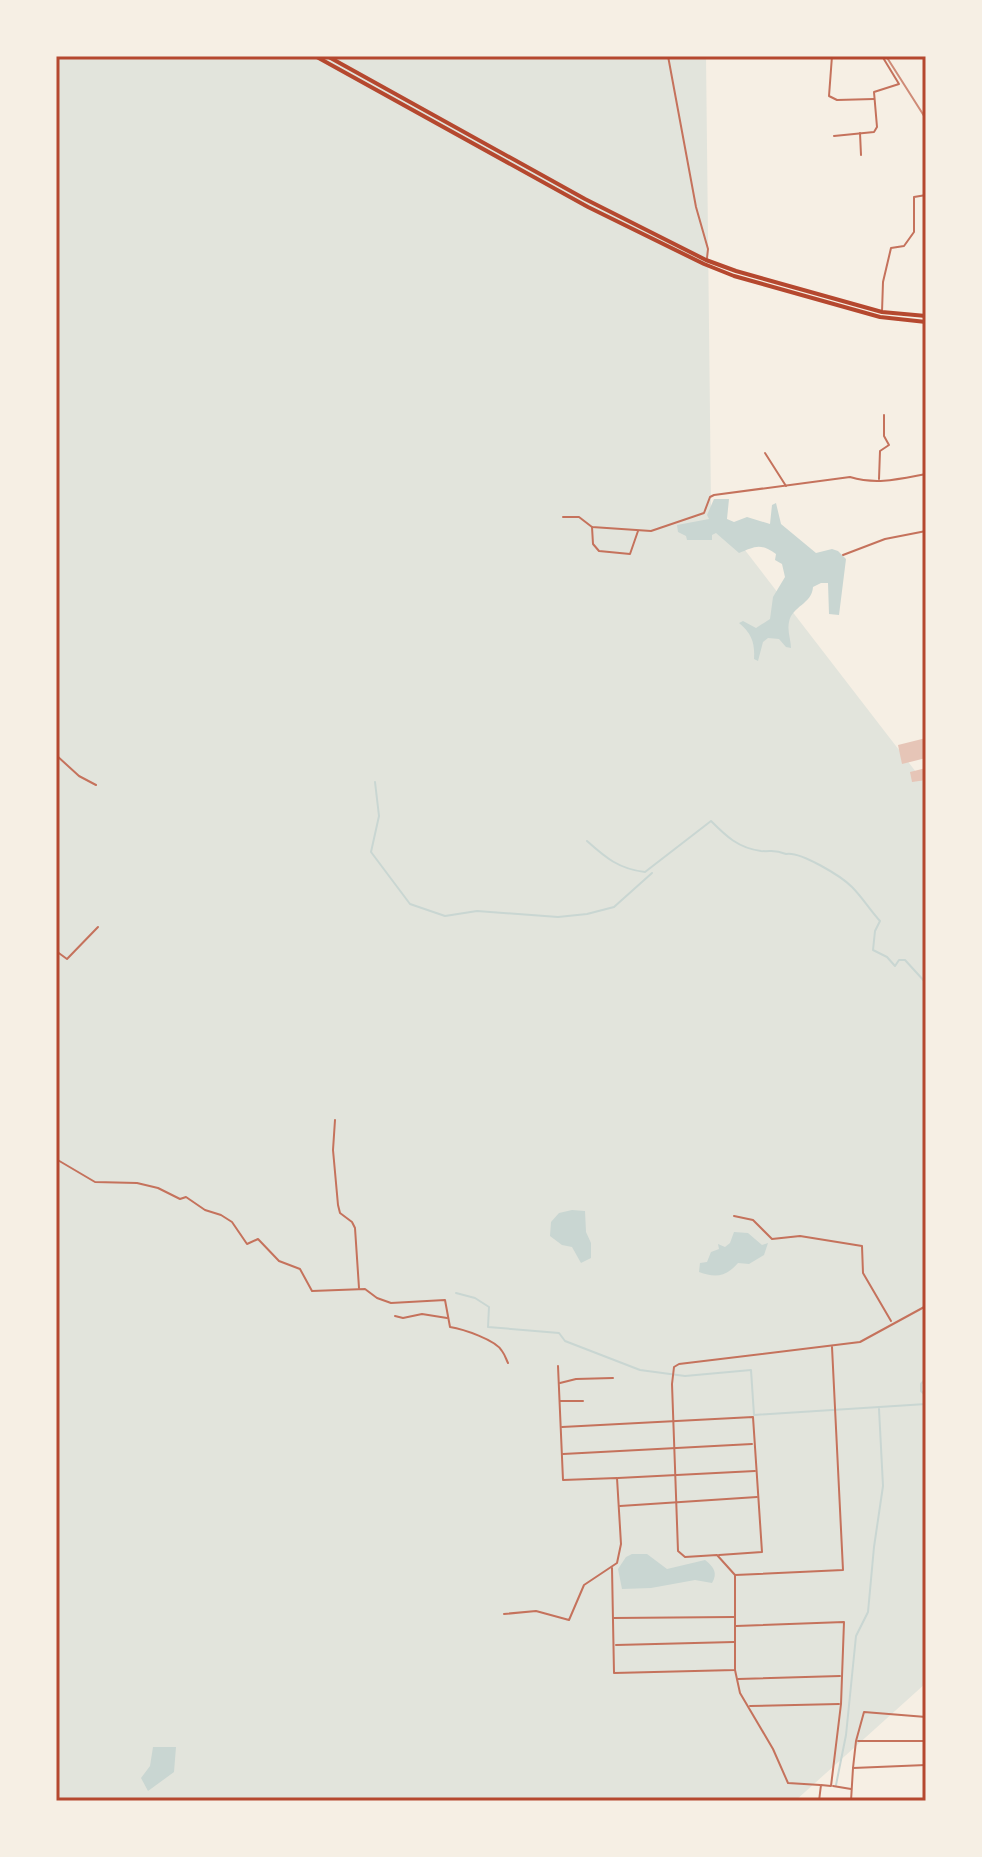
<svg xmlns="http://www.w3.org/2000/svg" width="982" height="1857" font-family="'Fira Sans Condensed',sans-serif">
<rect width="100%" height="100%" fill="#f6efe4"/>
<path fill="#e2e4dc" d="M56 56H706L711 506 926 785V1683L795 1801H56Z"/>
<g fill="#c9d6d2">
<path d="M714 499H729L727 519 734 522 747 517 770 524 772 505 776 503 781 524 816 553 832 549 838 551 846 559 839 615 829 614 828 583H821L813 587C812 604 792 606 789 622 787 631 791 640 791 648L786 647 779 639 768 638 763 642 758 661 754 659C755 643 752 634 739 623L743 621 756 628 770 619 773 597 785 577 782 564 775 560 776 554C760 542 754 547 739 553L716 533 712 535V540H687L686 536 678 532 677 525 709 519 707 515Z"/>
<path d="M572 1210 585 1211 586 1232 591 1243V1258L581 1263 572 1247 562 1245 550 1236 551 1222 559 1213Z"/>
<path d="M734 1232 748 1233 762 1245 768 1243 764 1255 749 1264 738 1263C726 1277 715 1278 699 1272L700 1263 707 1262 711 1252 719 1249 718 1244 725 1247 730 1243Z"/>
<path d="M632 1554H647L667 1569 705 1560C714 1567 718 1573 712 1583L695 1580 651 1588 622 1589 618 1569 626 1557Z"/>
<path d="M153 1747H176L174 1772 148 1791 141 1778 150 1766Z"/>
</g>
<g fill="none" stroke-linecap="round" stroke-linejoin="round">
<g stroke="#c9d6d2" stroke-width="2">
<path d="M375 782 379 816 371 852 410 904 445 916 477 911 558 917 587 914 614 907 652 873"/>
<path d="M587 841C606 858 619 869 645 872L711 821C726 836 738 848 761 851 772 852 773 849 786 854 800 851 841 876 852 887 862 897 870 910 880 921L875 931 873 950 887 957 895 966 899 960H905L926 983"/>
<path d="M456 1293 475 1298 489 1307 488 1327 559 1333 565 1341 640 1370 685 1376 751 1370 754 1415 926 1404"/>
<path d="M926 1378 921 1384V1391L926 1396"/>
<path d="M836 1785 846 1735 856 1636 868 1612 874 1547 883 1486 879 1409"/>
</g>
</g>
<g fill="#e6c5b7">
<path d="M926 738V758L902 764 898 745Z"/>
<path d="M926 768V780L912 782 910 772Z"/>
</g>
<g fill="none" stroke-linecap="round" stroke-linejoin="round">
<g stroke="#c5725c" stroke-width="2">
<path d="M668 56 696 207 708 249 707 258"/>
<path d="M832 56 829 96 837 100 874 99"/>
<path d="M860 133 861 155"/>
<path d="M834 136 874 132 877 127 874 92 899 84 882 56"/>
<path d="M882 312 883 282 891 248 904 246 914 232V197L926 195"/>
<path d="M765 453 786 486"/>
<path d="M879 479 880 451 889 445 884 436V415"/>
<path d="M926 504V508"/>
<path d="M563 517H579L592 527 651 531 704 513 710 497 714 495 850 477C877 485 899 479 926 474"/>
<path d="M592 527 593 544 599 551 630 554 638 531"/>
<path d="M843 555 885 539 926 531"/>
<path d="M56 755 79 776 96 785"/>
<path d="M56 951 67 959 98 927"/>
<path d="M335 1120 333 1150 338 1205 340 1213 352 1222 355 1228 359 1288"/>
<path d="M56 1159 95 1182 137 1183 158 1188 180 1199 186 1197 205 1210 221 1215 232 1222 247 1244 258 1239 279 1261 300 1269 312 1291 365 1289 377 1298 391 1303 445 1300 450 1327C463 1329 496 1340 502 1351 505 1355 506 1359 508 1363"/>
<path d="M734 1216 753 1220 772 1239 800 1236 862 1246 863 1273 891 1321"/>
<path d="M395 1316 403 1318 422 1314 447 1318"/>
<path d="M560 1383 576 1379 613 1378"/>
<path d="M560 1401H583"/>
<path d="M562 1427 753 1417 762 1552 719 1555"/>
<path d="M563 1454 752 1444"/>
<path d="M618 1478 755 1471"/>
<path d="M620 1506 757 1497"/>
<path d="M612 1568 614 1673 735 1670V1575L717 1555 685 1557 678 1551 672 1384 674 1367 679 1364 860 1342 926 1306"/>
<path d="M735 1575 843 1570 832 1347"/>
<path d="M504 1614 536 1611 569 1620 584 1585 617 1563 621 1544 617 1478 563 1480 558 1366"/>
<path d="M613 1618 734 1617"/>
<path d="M736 1626 844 1622 841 1704 831 1786 821 1785 819 1801"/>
<path d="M616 1645 734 1642"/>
<path d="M735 1670 740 1693 773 1749 788 1783 820 1785"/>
<path d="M738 1679 840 1676"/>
<path d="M750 1706 839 1704"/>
<path d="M858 1741H926"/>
<path d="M853 1768 856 1741 864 1712 926 1717"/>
<path d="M833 1786 851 1789"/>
<path d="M851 1801 853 1768 926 1765"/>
</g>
<g stroke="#b5482f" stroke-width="4">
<path d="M315 56 588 207 704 264 734 276 880 317 926 322"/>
<path d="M327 56 585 199 706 260 736 271 882 312 926 316"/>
</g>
<path stroke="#cf8b77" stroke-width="2" d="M886 56 926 119"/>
</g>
<rect width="982" height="1857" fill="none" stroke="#f6efe4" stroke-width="116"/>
<rect x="58" y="58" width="866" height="1741" fill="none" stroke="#b5482f" stroke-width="3"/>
</svg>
